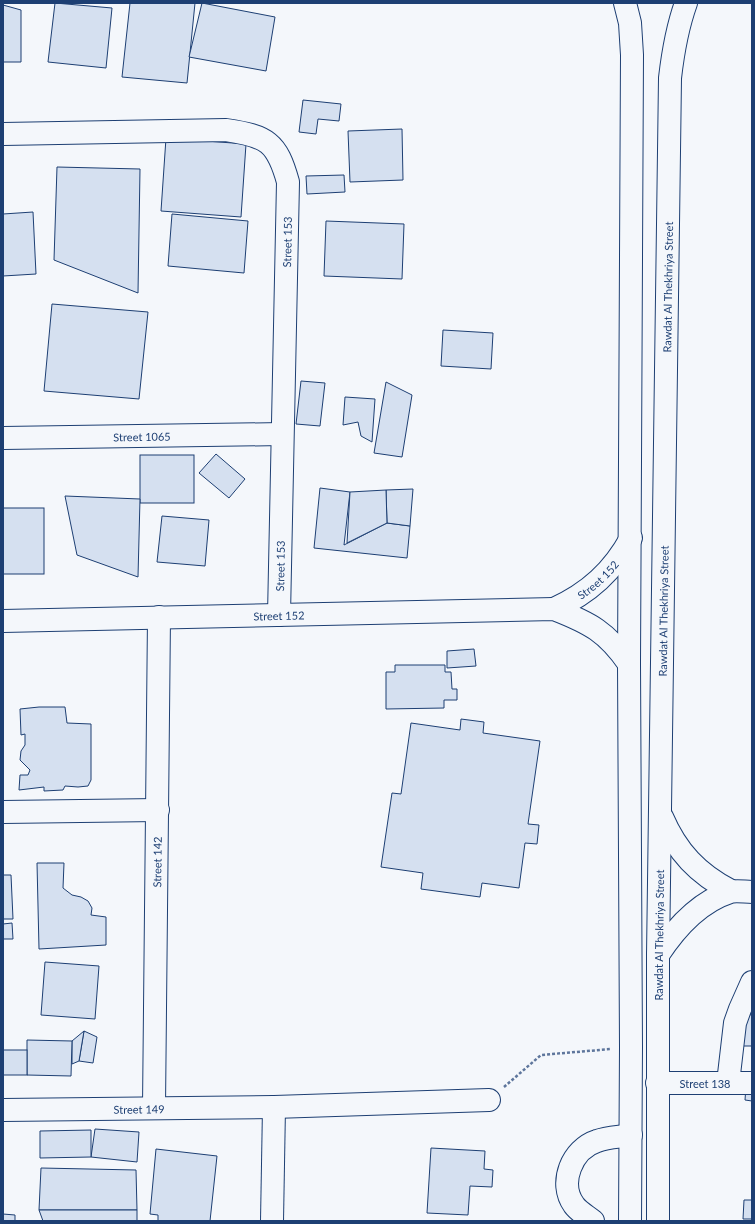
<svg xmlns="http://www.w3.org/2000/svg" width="755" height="1224" font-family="Lato,sans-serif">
<rect width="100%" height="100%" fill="#f4f7fb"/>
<g fill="#d5e0f0" stroke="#1d3f73">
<path d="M55 3 112 8 106 68 48 62Z"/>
<path d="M130 3H195L187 83 122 77Z"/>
<path d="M202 3 275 17 266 71 189 57Z"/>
<path d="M3 5 21 10V62H3Z"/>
<path d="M303 100 341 104 339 121 318 119 316 134 299 132Z"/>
<path d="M402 129 403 180 350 182 348 131Z"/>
<path d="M166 138 246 144 241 217 161 211Z"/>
<path d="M57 167 140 169 138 293 54 260Z"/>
<path d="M344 175 345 192 307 194 306 176Z"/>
<path d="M33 212 36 274 3 276V214Z"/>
<path d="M172 214 248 221 244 273 168 266Z"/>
<path d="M326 221 404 224 402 279 324 276Z"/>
<path d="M52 304 148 312 139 399 44 391Z"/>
<path d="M443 330 493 333 491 369 441 366Z"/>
<path d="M301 381 325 383 320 426 296 424Z"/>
<path d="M386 382 412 395 402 457 374 453Z"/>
<path d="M345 397 375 399 372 442 361 436 358 422 343 425Z"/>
<path d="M216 454 245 479 229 498 199 473Z"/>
<rect x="140" y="455" width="54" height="48"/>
<path d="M320 488 350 492 344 545 387 523 410 526 407 558 314 548Z"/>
<path d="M413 489 410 526 387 523 386 490Z"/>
<path d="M386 490 387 523 347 543 350 492Z"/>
<path d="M65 496 140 499 138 577 77 555Z"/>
<rect x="3" y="508" width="41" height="66"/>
<path d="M162 516 209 520 205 566 157 562Z"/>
<path d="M474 649 476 666 447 668V651Z"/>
<path d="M395 665H445V672H451L452 689H457V700H444V708L386 709V672H395Z"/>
<path d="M39 707H65L67 723 91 724V780L88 786 78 787 65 786 63 790 44 791V787L19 790 20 775H28L30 770 20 760 21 751 25 745V734L21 735 20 709Z"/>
<path d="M461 719 484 722 483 733 540 741 528 824 539 825 537 844 525 843 519 888 482 883 480 897 421 889 423 873 381 867 392 793 401 794 411 723 460 730Z"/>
<path d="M37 863H64L63 888 72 895 81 897 88 901 92 908 91 915 106 917V945L39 949Z"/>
<path d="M3 875H11L13 919H3Z"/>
<path d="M12 923 13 939H3V924Z"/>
<path d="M45 962 99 966 95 1019 41 1015Z"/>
<path d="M745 1014 752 1015V1046H743Z"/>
<path d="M84 1031 97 1037 93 1063 79 1061Z"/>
<path d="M84 1031 79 1061 72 1064V1041Z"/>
<path d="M27 1040 72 1041 71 1076 27 1075Z"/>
<rect x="3" y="1050" width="24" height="25"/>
<path d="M746 1086H752V1101L745 1100Z"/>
<path d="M95 1129 139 1132 137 1162 91 1157Z"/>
<path d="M91 1130V1157L40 1158V1131Z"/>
<path d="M431 1148 485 1151 484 1169 493 1170 492 1187 470 1186 468 1215 427 1213Z"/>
<path d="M156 1149 217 1156 210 1221H158V1215L150 1214Z"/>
<path d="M41 1168 136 1170 137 1210H39Z"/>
<path d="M744 1200H752V1219H743Z"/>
<path d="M39 1210H137V1221H43Z"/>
<path d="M3 1214 15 1215V1221H3Z"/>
</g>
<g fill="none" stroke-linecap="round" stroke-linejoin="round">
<defs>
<g id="minor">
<path d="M625 3 630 23 632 55 629 664 631 1047 630 1221"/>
<path d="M3 134 226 130C267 136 277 142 288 182L279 615"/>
<path id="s1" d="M3 438 282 434"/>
<path id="s2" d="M554 609C589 593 613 571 631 538"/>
<path id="s3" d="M3 621 554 609C590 623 607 632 629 664"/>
<path d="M3 812 158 810"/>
<path d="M662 817C677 852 698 874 731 891"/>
<path d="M658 955C675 929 699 902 730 892 736 890 745 892 752 892"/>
<path id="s4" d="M657 1083H752"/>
<path d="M728 1083 735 1023 740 1009 752 982"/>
<path id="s5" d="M154 1107 159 617"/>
<path id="s6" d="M3 1110 274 1107 489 1100"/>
<path d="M272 1221 274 1107"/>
<path d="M593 1221C587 1216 578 1211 574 1205 558 1183 572 1149 597 1141 607 1137 620 1137 631 1135"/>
<path id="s7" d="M658 1221V955L670 78C673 52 677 28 686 3"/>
</g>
</defs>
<use href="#minor" stroke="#1d3f73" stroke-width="24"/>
<path stroke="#5e769c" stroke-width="2.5" stroke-dasharray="3 2" stroke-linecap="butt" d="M504 1087 541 1055 611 1049"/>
<use href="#minor" stroke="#f4f7fb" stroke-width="22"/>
</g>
<g text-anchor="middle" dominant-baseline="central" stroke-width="3" stroke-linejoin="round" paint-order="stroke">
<g font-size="11" fill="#1d3f73" stroke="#f4f7fb">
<text transform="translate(287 242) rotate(-89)">Street 153</text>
<text stroke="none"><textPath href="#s7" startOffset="934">Rawdat Al Thekhriya Street</textPath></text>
<text stroke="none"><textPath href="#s1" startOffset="139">Street 1065</textPath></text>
<text transform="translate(280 566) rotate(-89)">Street 153</text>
<text stroke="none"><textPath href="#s2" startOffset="53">Street 152</textPath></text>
<text stroke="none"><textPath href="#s7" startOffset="610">Rawdat Al Thekhriya Street</textPath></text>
<text stroke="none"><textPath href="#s3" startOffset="276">Street 152</textPath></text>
<text stroke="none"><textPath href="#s5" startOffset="245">Street 142</textPath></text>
<text stroke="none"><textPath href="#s7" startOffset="286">Rawdat Al Thekhriya Street</textPath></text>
<text stroke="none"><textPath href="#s4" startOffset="48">Street 138</textPath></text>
<text stroke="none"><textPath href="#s6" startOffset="136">Street 149</textPath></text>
</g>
</g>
<rect width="755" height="1224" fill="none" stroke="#1d3f73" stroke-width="8"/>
</svg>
